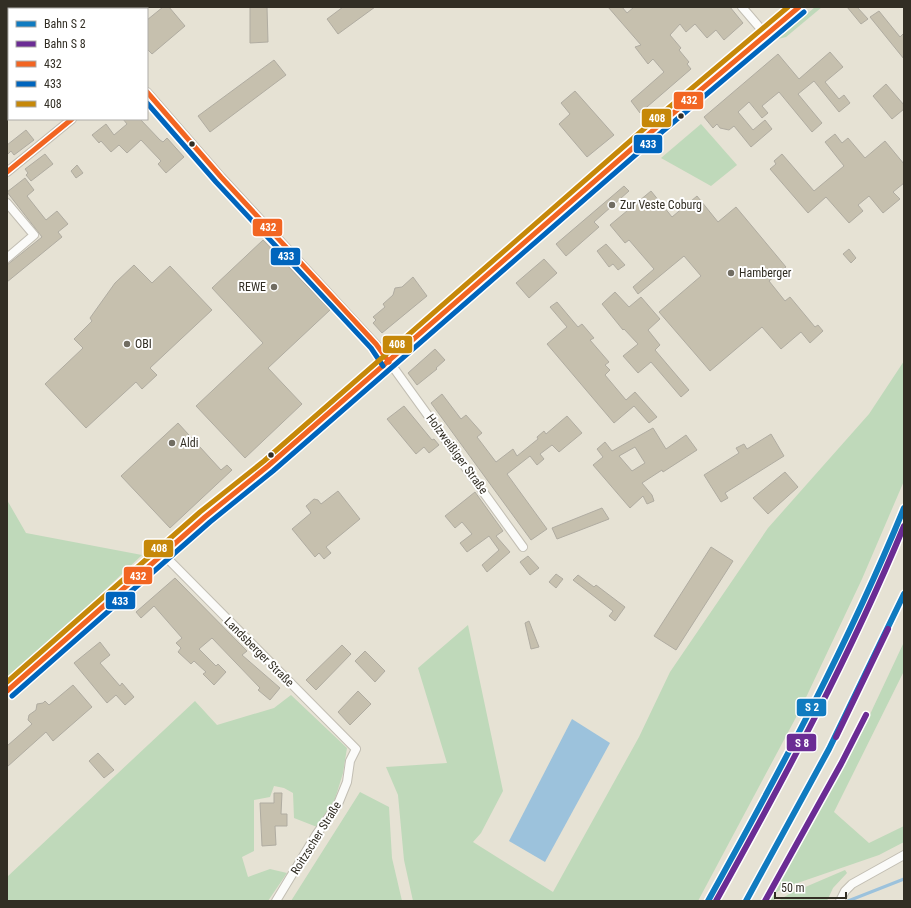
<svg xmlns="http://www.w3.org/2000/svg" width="911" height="908" font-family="'Roboto Condensed',sans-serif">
<rect width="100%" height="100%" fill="#e6e2d4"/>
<g fill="#bfd9ba">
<path d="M815 7H822L786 37 778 39Z"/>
<path d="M701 124 737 165 711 186 661 158Z"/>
<path d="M904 361V481L862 579 801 708 698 901H413L404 860 398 795 386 767 447 763 418 668 468 625 503 791 481 833 473 842 553 892 639 737 670 672 768 528 869 414Z"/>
<path d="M7 500 26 533 142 555 88 606 7 677Z"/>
<path d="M904 642V671L834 812 869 843 904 826V842L879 855 783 888 774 894 775 901H770L865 725Z"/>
<path d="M291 695 347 748 343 773 335 799 317 827 294 818 293 793 284 788 274 786 270 797 254 800V851L242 857 248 877 270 869 287 873 268 901H7V877L195 701 217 725 274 708Z"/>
<path d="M360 792 389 807 392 858 402 901H291Z"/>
<path d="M845 870 847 873 833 888 827 901H778L789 894Z"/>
</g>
<path fill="#9cc2dc" d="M572 719 610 743 545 862 509 841Z"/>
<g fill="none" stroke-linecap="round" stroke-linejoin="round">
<path stroke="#9cc2dc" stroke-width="3" d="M848 901 904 879"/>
</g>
<g fill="#c6c0ae" stroke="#b0aca1" fill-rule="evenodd">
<path d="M163 7H169L185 26 152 54 147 49V20Z"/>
<path d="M250 7H267L268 42 250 43Z"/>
<path d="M343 7H375L338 34 327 19Z"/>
<path d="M608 7H622L627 13 634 7H730L743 23 724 40 716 30 707 38 695 24 686 32 680 24 670 35 681 48 679 50 689 62 687 64 691 69 640 113 631 101 664 72 653 59 648 64 635 47 641 45Z"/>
<path d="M847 7H857L868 19 861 24Z"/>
<path d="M879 11 900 37 904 33V59L870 17Z"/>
<path d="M830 52 843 67 825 82 839 99 844 95 850 103 839 112 814 81 798 94 822 123 812 132 779 92 762 106 768 113 762 118 749 102 738 112 753 130 765 120 772 129 751 147 734 126 729 130 720 128 717 124 713 128 704 117 778 54 799 79Z"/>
<path d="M274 60 286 75 210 132 198 116Z"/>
<path d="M886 84 904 105V109L892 119 873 96Z"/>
<path d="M575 91 614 135 587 157 559 124 570 114 561 103Z"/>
<path d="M123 119H140L160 140 163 142 167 138 184 157 166 173 158 164 161 161 141 140 127 153 119 145 111 152 101 141 99 143 92 135 106 124 114 135 127 124Z"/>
<path d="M26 130 34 140 14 155 11 151 7 155V145Z"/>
<path d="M835 134 842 143 848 138 865 158 885 141 904 164V183L893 192 900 199 883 213 869 196 858 205 863 211 849 223 826 197 808 213 770 169 776 164 774 161 782 154 814 191 844 166 825 142Z"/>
<path d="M45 154 53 164 31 181 26 175 28 173 25 169Z"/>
<path d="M77 165 83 173 76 178 71 171Z"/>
<path d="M25 178 34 190 27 196 46 220 57 211 68 224 58 232 62 237 7 282V265L42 237 7 192Z"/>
<path d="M624 186 629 191 594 222 599 227 566 256 556 244Z"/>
<path d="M651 191 672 217 697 196 718 222 736 207 786 267 769 281 785 301 790 297 815 327 818 325 823 331 810 343 801 332 781 349 762 327 710 371 659 312 701 276 684 256 638 294 633 287 654 269 629 240 625 243 610 225Z"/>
<path d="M263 240 330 310 268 368 302 404 245 458 196 406 263 343 212 288Z"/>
<path d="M606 244 625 265 618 270 613 264 609 267 597 251Z"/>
<path d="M849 249 856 258 851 263 843 254Z"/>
<path d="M544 259 557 273 529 298 516 283Z"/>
<path d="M134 265 152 283 170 266 212 310 150 368 157 375 142 389 136 382 86 428 45 384 83 348 74 339 92 321 90 318 115 283Z"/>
<path d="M413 277 427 296 382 333 373 323 376 320 373 317 385 307 383 304 393 295 395 288 402 287Z"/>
<path d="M615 292 629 307 641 297 660 319 648 330 660 345 655 350 689 390 681 397 651 362 638 373 623 356 638 344 624 329 623 330 602 304Z"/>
<path d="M557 302 578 327 582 324 594 338 590 340 609 362 605 365 610 370 605 375 626 400 635 392 657 417 649 423 634 406 614 423 547 344 567 327 550 307Z"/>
<path d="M435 349 445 360 436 368 437 369 417 385 408 373Z"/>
<path d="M442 394 461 419 466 415 482 433 477 437 496 462 513 449 517 456 538 439 537 437 544 431 546 434 567 416 582 433 559 452 552 445 540 454 544 459 537 465 530 456 507 474 547 529 531 540 431 403Z"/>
<path d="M404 406 432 440 434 439 439 445 429 453 424 447 416 454 387 419Z"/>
<path d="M178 423 221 470 227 465 232 470 170 528 121 476Z"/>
<path d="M653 428 666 449 686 435 697 450 663 472 662 470 642 483 652 495 654 501 647 504 643 496 630 508 593 465 603 457 597 449 605 442 612 451ZM635 447 645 463 632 471 619 456Z"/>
<path d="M771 434 784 456 725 493 728 498 721 502 704 475 739 453 736 448 744 444 747 449Z"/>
<path d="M785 472 798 487 768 514 753 498Z"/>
<path d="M338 491 360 519 326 547 331 553 324 559 319 553 315 557 292 529 311 513 306 506 314 499 318 500 321 504Z"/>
<path d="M475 492 503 531 496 536 510 552 487 572 482 565 499 550 489 536 467 552 460 543 472 534 462 522 455 528 445 516Z"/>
<path d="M602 508 609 519 557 539 552 528Z"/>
<path d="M711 547 733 561 676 650 654 636Z"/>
<path d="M528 556 539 568 530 575 520 562Z"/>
<path d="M556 574 563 579 556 588 549 582Z"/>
<path d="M578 575 594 587 596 585 625 607 615 621 609 616 613 611 573 580Z"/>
<path d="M175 578 247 651 242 655 280 688 270 700 258 690 260 688 212 638 199 649 216 666 218 664 226 672 214 685 203 674 206 672 194 661 191 664 178 652 181 648 176 643 182 638 154 606 141 618 136 612Z"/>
<path d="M529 621 539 647 531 649 525 623Z"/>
<path d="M100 642 110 655 100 663 120 686 122 683 134 697 125 705 116 695 107 703 74 663Z"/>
<path d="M342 645 351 654 316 690 306 680Z"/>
<path d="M365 651 385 671 375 682 355 661Z"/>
<path d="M73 685 92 707 53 741 46 732 7 767V746L32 724 28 720 29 715 36 710 37 704 43 703 45 701 49 705Z"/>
<path d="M358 691 371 704 350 725 338 712Z"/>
<path d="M98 753 114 770 104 778 89 761Z"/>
<path d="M274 793H282L281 814H287V826H275L276 845 262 846 260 803H274Z"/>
</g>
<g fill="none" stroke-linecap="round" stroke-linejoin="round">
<defs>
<g id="minor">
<path d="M81 7 83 9"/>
<path d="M742 7 766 35"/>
<path d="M147 92 221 177 380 349 523 547"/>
<path d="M7 172 72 119"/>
<path d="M7 203 34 235 7 258"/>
<path d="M163 554 356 749 350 761 347 782 338 804 316 835 276 901"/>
<path d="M840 901 845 891 852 884 904 855"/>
</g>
<path id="primary" d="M7 691 205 517 268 466 446 312 658 126 705 88 799 7"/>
</defs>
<use href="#minor" stroke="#c2beb3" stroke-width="10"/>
<use href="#primary" stroke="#c2bfb8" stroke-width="14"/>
<use href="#minor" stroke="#fbfbf9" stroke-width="8"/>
<use href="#primary" stroke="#f4f3f3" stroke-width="13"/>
<defs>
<g id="bus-1">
<path d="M147 92 221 177 376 344 389 362"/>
<path d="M7 172 72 119"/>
<path d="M7 691 205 517 268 466 658 126 799 7"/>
</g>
<g id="bus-2">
<path d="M147 103 216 182 371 348 383 366"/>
<path d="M12 696 210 522 273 471 663 131 804 12"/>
</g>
<path id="bus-3" d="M7 682 200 512 264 461 653 121 788 7"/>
</defs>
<use href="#bus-1" stroke="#fff" stroke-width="8"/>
<use href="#bus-2" stroke="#fff" stroke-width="8"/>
<use href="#bus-3" stroke="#fff" stroke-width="8"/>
<use href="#bus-1" stroke="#f26522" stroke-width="5"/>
<use href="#bus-2" stroke="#0065bd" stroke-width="5"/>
<use href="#bus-3" stroke="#c68809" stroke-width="5"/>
<defs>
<g id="rail-1">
<path d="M708 901C779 773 848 644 904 508"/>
<path d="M746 901 829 749 904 594"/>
</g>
<g id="rail-2">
<path d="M836 737 888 629"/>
<path d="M716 901C784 779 850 656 904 526"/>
<path d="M765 901 841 764 866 715"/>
</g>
</defs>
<use href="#rail-1" stroke="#fff" stroke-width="9"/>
<use href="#rail-2" stroke="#fff" stroke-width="9"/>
<use href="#rail-1" stroke="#107bc0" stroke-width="6"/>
<use href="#rail-2" stroke="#6b2c94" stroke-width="6"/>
</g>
<g fill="#322e24" stroke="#fff" stroke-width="1.5">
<circle cx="681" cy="116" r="3.5"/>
<circle cx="192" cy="144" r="3.5"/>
<circle cx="271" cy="455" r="3.5"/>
</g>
<g fill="#716d62" stroke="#fff" stroke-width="1.5">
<circle cx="612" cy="205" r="4"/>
<circle cx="731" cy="273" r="4"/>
<circle cx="274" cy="287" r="4"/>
<circle cx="127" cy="344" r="4"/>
<circle cx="172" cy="443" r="4"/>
</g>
<g text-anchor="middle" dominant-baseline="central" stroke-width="4" stroke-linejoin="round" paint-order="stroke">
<g font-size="12" fill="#322e24" stroke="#fff" text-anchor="start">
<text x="620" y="205">Zur Veste Coburg</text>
<text x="739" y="273">Hamberger</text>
<text x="266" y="287" text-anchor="end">REWE</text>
<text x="135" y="344">OBI</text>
<text x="180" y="443">Aldi</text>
</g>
<g font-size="12" fill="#322e24" stroke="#fff">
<text transform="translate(457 454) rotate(54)">Holzweißiger Straße</text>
<text transform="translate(259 652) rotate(45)">Landsberger Straße</text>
<text transform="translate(316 838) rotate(-58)">Roitzscher Straße</text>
</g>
</g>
<g stroke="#fff" stroke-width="1.5">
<rect x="673" y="91" width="31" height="19" rx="4" fill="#f26522"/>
<rect x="641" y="108" width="31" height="20" rx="4" fill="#c68809"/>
<rect x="633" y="134" width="30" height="20" rx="4" fill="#0065bd"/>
<rect x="252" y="218" width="31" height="19" rx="4" fill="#f26522"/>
<rect x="270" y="247" width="31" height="19" rx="4" fill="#0065bd"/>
<rect x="382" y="335" width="31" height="19" rx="4" fill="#c68809"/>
<rect x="143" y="539" width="31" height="19" rx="4" fill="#c68809"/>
<rect x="123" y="566" width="30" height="19" rx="4" fill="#f26522"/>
<rect x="105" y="591" width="31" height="19" rx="4" fill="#0065bd"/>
<rect x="796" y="698" width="31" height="19" rx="4" fill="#107bc0"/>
<rect x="786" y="733" width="31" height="19" rx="4" fill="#6b2c94"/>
</g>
<g font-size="11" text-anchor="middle" font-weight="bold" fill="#fff">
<text x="689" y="104">432</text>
<text x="657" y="122">408</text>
<text x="648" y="148">433</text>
<text x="268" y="231">432</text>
<text x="286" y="260">433</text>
<text x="397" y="348">408</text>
<text x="159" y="552">408</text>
<text x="138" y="580">432</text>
<text x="120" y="605">433</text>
<text x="812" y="711">S 2</text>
<text x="802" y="747">S 8</text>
</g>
<rect width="911" height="908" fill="none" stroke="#322e24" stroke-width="16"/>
<rect x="8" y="8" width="140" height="112" fill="#ffffff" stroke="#adaba7"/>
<rect x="16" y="21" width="20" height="6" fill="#107bc0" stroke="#adaba7"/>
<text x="44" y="28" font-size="12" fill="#322e24">Bahn S 2</text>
<rect x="16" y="41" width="20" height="6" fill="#6b2c94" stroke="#adaba7"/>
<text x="44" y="48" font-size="12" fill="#322e24">Bahn S 8</text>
<rect x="16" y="61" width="20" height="6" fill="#f26522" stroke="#adaba7"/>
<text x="44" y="68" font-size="12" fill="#322e24">432</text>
<rect x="16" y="81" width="20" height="6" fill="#0065bd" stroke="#adaba7"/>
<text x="44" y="88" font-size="12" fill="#322e24">433</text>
<rect x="16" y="101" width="20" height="6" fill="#c68809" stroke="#adaba7"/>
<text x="44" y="108" font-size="12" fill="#322e24">408</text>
<path d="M775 892v6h71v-6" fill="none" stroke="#322e24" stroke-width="2"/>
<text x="781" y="892" font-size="12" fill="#322e24" stroke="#ffffff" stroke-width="3" paint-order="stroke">50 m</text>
</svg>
